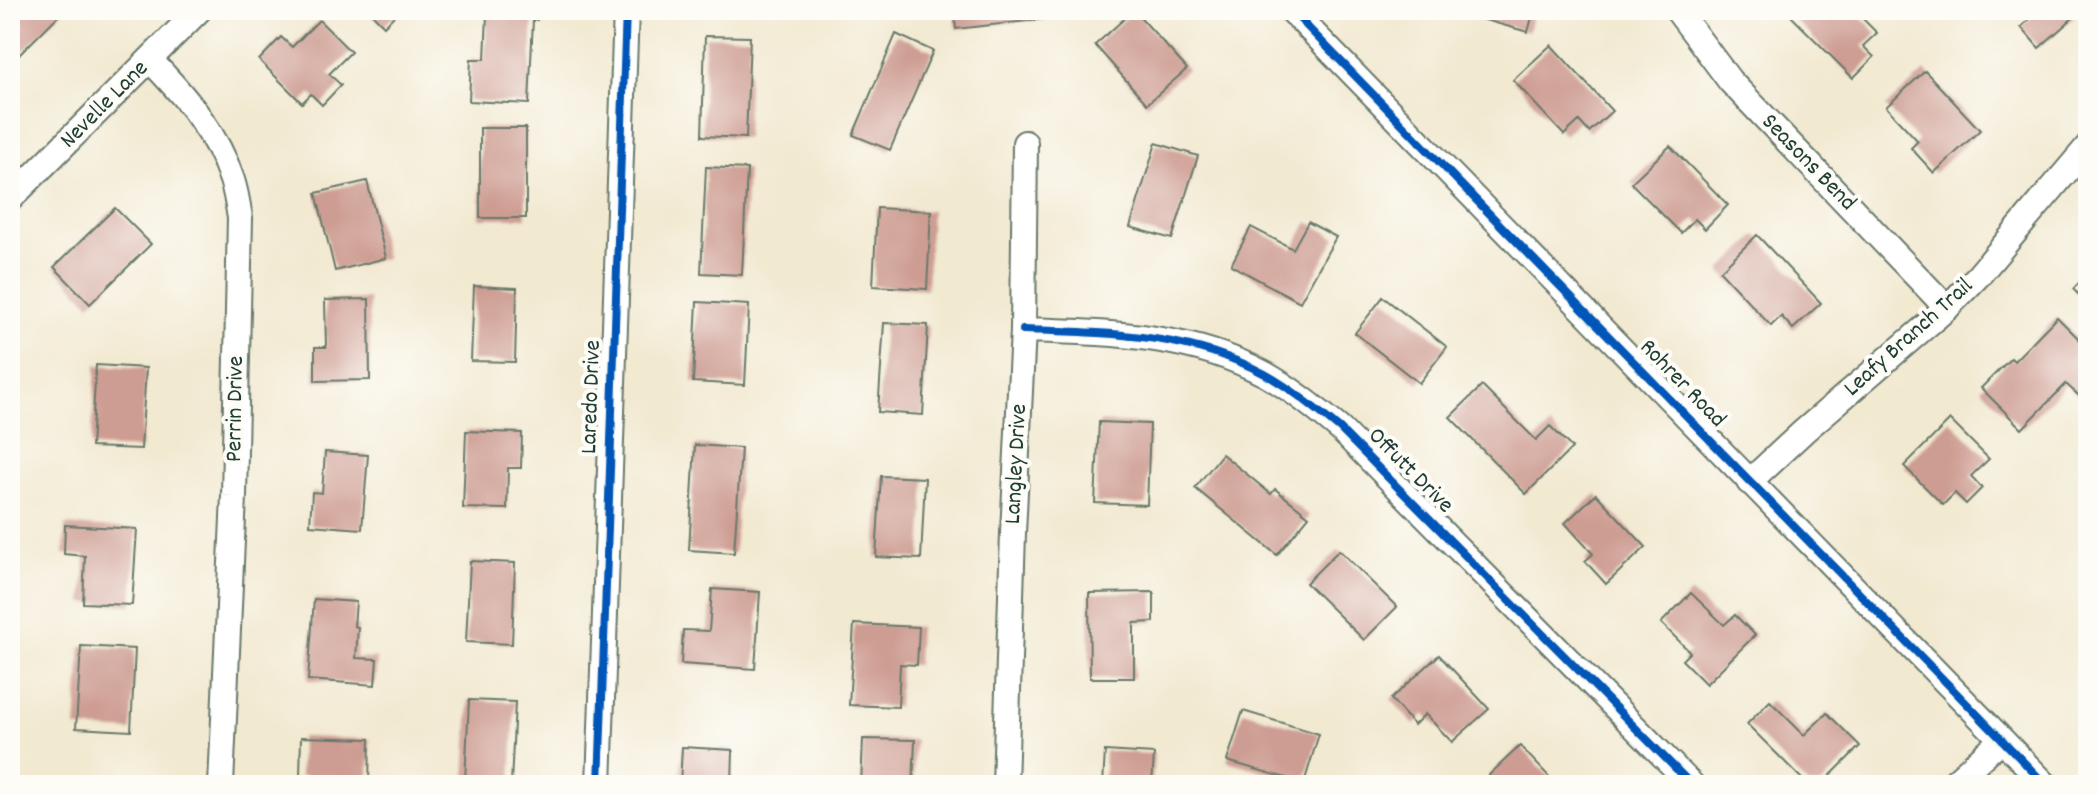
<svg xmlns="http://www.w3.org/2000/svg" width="2098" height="795" font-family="Dekko,sans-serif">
<rect width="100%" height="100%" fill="#fdfcf7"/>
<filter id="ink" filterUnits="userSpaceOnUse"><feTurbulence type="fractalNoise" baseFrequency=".0125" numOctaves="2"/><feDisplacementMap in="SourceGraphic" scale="16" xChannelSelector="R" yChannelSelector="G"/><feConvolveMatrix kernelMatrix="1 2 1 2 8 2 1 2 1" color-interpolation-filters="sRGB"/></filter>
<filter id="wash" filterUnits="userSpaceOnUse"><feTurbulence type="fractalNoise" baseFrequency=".006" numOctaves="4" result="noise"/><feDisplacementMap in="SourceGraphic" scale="32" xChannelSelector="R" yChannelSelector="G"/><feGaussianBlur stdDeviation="1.8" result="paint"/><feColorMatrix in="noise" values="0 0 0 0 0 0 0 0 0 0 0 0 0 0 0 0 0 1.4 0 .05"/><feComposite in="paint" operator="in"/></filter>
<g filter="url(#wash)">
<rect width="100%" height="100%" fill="#f2e9d1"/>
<g id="blocks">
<g fill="#cd9c92">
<path d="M10 10H64L18 56 10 48Z"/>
<path d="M368 10H400L384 26Z"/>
<path d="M497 10H537V20L533 19 529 104 469 101 471 59H485L487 15H496Z"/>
<path d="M954 10H1061L1062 17 956 29Z"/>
<path d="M1134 10 1187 69 1147 104 1095 45Z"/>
<path d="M1461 10H1534L1528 32 1460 13Z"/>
<path d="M1795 10H1854L1877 33 1863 46 1874 57 1853 78 1790 15Z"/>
<path d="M2027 10H2082L2039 48 2021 27 2033 16Z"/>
<path d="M319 20 351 52 329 74 341 85 322 105 311 94 302 103 259 60 281 37 292 47Z"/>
<path d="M896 34 933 51 890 150 853 135Z"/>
<path d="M705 36 750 37 746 138 702 136Z"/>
<path d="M1551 45 1612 111 1589 132 1579 121 1564 135 1513 80Z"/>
<path d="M1925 71 1980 130 1934 173 1911 148 1918 141 1886 107Z"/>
<rect x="480" y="128" width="46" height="90"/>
<path d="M1156 143 1198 156 1172 239 1130 227Z"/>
<path d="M1670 146 1728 205 1705 229 1695 219 1681 233 1631 183Z"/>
<path d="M706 167 747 169 742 275 701 273Z"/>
<path d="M367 181 386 258 335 271 316 193Z"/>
<path d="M115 208 151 244 90 304 54 267Z"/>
<path d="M877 208 931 211 927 289 873 286Z"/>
<path d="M1308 222 1336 237 1300 302 1231 265 1251 227 1293 249Z"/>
<path d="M1757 235 1821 303 1793 329 1781 316 1771 326 1720 271Z"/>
<path d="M2088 273V304L2073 289Z"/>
<path d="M474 286 517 288 515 362 471 361Z"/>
<path d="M1383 297 1447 347 1419 383 1355 333Z"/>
<path d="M369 299 370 380 315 381V347H326L325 300Z"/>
<path d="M697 302 749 305 745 385 693 382Z"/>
<path d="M2057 317 2088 348V385L2078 395 2066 384 2022 429 1981 388 2011 358 2014 361Z"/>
<path d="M884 323 928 325 923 415 878 412Z"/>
<path d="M96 365 146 368 141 449 91 447Z"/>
<path d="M1482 386 1536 440 1550 426 1572 448 1526 494 1450 417Z"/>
<path d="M1950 420 1989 459 1971 476 1982 488 1966 504 1955 493 1943 505 1904 466Z"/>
<path d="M1099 422 1150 424 1147 505 1095 503Z"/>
<path d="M466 431 522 433 521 468H508L507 509 463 508Z"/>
<path d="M695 445 741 448 734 553 689 550Z"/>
<path d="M325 452 368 455 362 529 310 525 312 492 322 493Z"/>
<path d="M1222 454 1271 494 1275 489 1309 516 1277 555 1195 488Z"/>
<path d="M881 476 925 478 921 559 876 557Z"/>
<path d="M1596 494 1646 547 1606 584 1585 561 1593 554 1565 523Z"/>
<path d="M65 525 137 529 132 605 83 603 85 556 64 554Z"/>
<path d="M1339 550 1397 607 1364 640 1306 583Z"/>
<path d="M470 561 515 563 512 644 466 642Z"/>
<path d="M712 589 760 592 755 669 681 664 683 630 709 631Z"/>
<path d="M1154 592V622L1134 623V678H1090L1089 593Z"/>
<path d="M1691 593 1724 625 1735 615 1755 635 1706 684 1682 660 1690 652 1661 623Z"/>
<path d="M314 599 356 602 354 626 358 627 356 658 377 659 375 685 308 680Z"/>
<path d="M854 624 919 627 917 665 900 664 898 707 849 705Z"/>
<path d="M81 646 135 649 131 731 76 728Z"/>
<path d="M1439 655 1489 709 1452 742 1425 714 1414 725 1391 699Z"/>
<path d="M469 700 515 702 511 784 465 781Z"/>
<path d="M1770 701 1804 735 1827 713 1860 746 1821 785H1808L1747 724Z"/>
<path d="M1243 711 1319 734 1304 783 1227 761Z"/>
<path d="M301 737 370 739 369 785H319V776H300Z"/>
<path d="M863 739 915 740 913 785H861Z"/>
<path d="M1520 746 1557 785H1499L1489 775Z"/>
<path d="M682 747 733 750 732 785H680Z"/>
<path d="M1105 751 1154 754 1152 785H1103Z"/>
</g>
</g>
</g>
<g filter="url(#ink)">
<use href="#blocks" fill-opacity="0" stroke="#69796b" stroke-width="2"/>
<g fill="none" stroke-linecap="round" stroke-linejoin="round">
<defs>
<g id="minor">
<path d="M1291 10 2046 785"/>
<path d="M1677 10 1730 81 1947 308"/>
<path d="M150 60C184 95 217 133 232 180 236 192 238 205 240 218L234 496 221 785"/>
<path d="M10 199 199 10"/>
<path d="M1023 330C1107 333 1188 333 1265 374 1292 389 1316 409 1340 429L1692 785"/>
<path d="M1749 482 1804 431 1947 308 1979 275 2088 146"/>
<path d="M599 785 626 10"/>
<path d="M1005 785 1013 533 1023 330 1025 143"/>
<path d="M1951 785 2001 740"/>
</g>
</defs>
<use href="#minor" stroke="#69796b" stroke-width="28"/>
<use href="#minor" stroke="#fff" stroke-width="24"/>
<defs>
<g id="cycleway">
<path d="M1291 10 2046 785"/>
<path d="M1023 330C1107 333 1188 333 1265 374 1292 389 1316 409 1340 429L1692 785"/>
<path d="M599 785 626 10"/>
</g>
</defs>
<use href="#cycleway" stroke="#fdfcf7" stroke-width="13"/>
<use href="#cycleway" stroke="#0057b8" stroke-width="8"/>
</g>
</g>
<g text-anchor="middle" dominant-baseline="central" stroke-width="8" stroke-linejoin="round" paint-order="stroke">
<g font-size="24" fill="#1f3d34" stroke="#fdfcf7">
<text transform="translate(105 105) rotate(-45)">Nevelle Lane</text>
<text transform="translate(1808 163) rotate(46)">Seasons Bend</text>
<text transform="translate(1909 338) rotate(-42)">Leafy Branch Trail</text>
<text transform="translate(1682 384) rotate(46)">Rohrer Road</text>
<text transform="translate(592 397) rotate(-88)">Laredo Drive</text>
<text transform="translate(236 409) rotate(-89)">Perrin Drive</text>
<text transform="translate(1017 464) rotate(-87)">Langley Drive</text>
<text transform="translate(1410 471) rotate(45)">Offutt Drive</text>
</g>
</g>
<rect width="2098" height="795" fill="none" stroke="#fdfcf7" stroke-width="40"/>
</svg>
